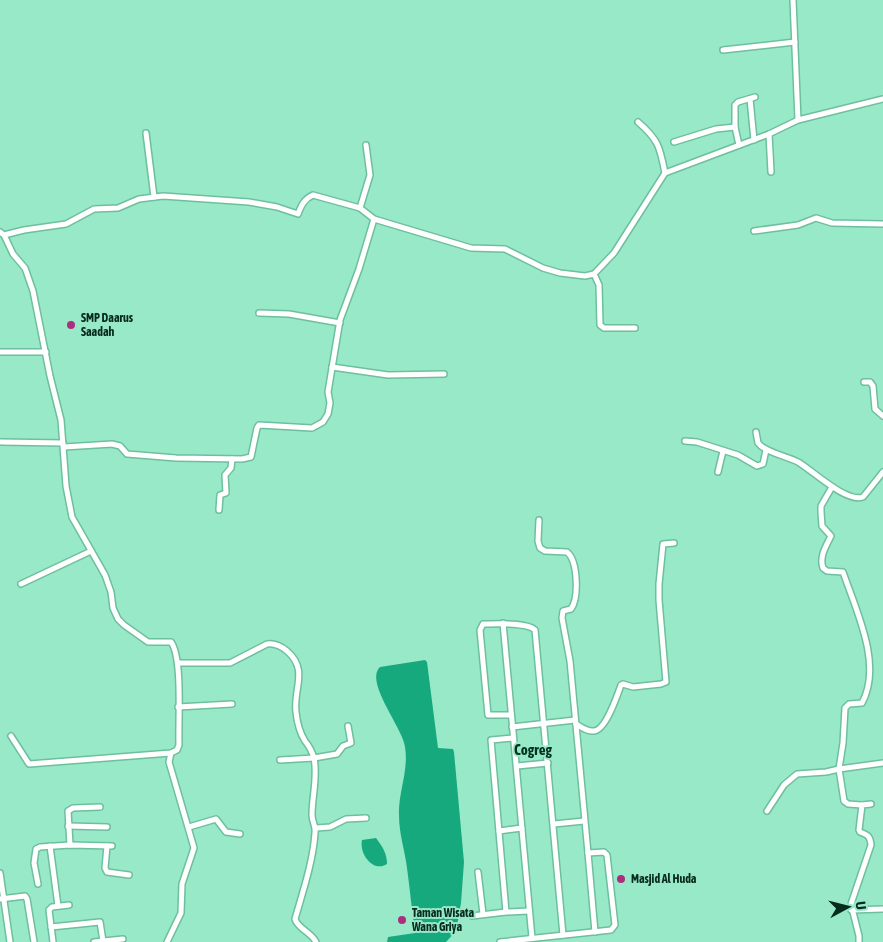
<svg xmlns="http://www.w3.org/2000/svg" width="883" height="942" font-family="'Asap Condensed',sans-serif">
<rect width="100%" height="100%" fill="#98e9c7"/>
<g fill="#16a97e">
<path d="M425 660 427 662 438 748 453 749 454 752 464 862 461 903 456 931 446 942H387L388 937 415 933C412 912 410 890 407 868 405 851 399 834 399 815 398 793 409 770 405 747 403 728 364 682 380 667Z"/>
<path d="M376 838C382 846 387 853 387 864 373 873 359 854 362 840Z"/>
</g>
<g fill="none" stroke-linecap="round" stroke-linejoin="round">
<defs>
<g id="street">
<path d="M793 0 798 120"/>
<path d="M723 50 795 42"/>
<path d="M750 99 754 140"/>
<path d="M638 122C659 140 660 148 665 173"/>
<path d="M146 133 154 197"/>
<path d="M769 134 771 172"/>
<path d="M674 142 716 129 735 127"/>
<path d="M739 145 735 127V105L738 102 755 97"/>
<path d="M360 208 370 175 366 145"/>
<path d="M754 231 798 225 816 218 832 223 883 224"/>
<path d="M0 232 4 235 13 254 25 268 33 291 50 376 61 420 66 486 72 517 105 575 111 592 113 608 118 619 124 625 148 642H171C183 658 178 723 179 745L177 750 171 753 29 764 11 736"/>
<path d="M4 235 24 230 66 224 94 209 118 208 139 199 163 196 249 202 277 207 298 214C301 206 304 199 313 195L360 208 374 219 471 248 505 249 543 268 560 273 585 276 594 274 614 253 665 173 769 134 798 120 883 99"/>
<path d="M594 274 599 285 600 325 604 328H635"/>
<path d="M259 313 289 314 340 323"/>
<path d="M0 352H46"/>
<path d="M332 367 388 375 444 374"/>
<path d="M864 382H870L873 386 875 409 883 416"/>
<path d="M756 432 758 443 761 446C772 454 786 456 798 462 812 470 846 503 863 497L883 472"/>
<path d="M685 441 697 442 738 455 757 466 763 464 766 450"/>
<path d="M1 442 63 443"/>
<path d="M64 447 112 444 120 446 127 454 176 458 242 459 251 457 257 428 259 425 312 428 323 422 328 414 330 403 328 392 340 320 359 269 374 219"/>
<path d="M718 472 723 451"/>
<path d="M832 487 821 506V512L822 526 831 536C826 546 819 557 823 568L827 571 843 572C856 610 883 665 862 703L849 704 845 708 843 743 839 769 844 801 848 804 862 805"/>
<path d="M219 510 220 495 226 493 225 475 231 468 232 459"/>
<path d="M21 584 91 551"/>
<path d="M503 623 532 938"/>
<path d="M178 663H230L267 644C275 643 281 646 287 651 309 670 293 689 296 712 297 722 300 733 305 741 309 746 312 751 314 758 318 777 312 796 312 815 312 821 316 826 315 833 313 862 303 891 295 919 298 929 311 932 316 942"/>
<path d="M178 707 232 704"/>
<path d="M511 715H488L480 630 483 624C495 624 527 622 535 630L563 935"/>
<path d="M576 724C581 727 587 732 594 731 606 730 617 696 621 685L623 684 633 687 661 684 666 682 659 600V584L663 544 674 543"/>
<path d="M512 727 575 720"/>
<path d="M280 760 314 758 337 754 343 746 351 743 348 726"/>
<path d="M517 766 548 763"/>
<path d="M767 811 784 785 797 774 826 772 839 769 883 763"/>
<path d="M554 824 584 821"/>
<path d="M68 826 107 827"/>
<path d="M189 827 216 819 226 832 240 834"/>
<path d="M316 828 330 827 346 819 366 818"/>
<path d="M499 831 522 828"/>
<path d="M70 845 68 811 73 808 100 807"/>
<path d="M50 846 58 906"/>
<path d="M107 846 105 868 107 872 129 875"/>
<path d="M588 853 595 932"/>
<path d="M478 872 483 914"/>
<path d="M0 873 10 942"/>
<path d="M38 884 34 863 36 849 40 847 70 845 112 846"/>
<path d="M0 899 25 896 27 899 34 942"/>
<path d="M851 910 883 909"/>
<path d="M506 912 491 740 513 738"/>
<path d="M472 916 506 912 529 911"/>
<path d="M51 927 100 922 103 941"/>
<path d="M53 942 49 910 52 907 69 905"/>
<path d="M94 942 123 939"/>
<path d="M167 942 181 913 182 884 194 848 169 762 171 753"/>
<path d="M500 942 611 930 615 925 607 855 604 852 588 853 570 661 562 618 563 611 571 609C579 598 578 561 567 552L545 551 540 548 538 541 539 520"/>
<path d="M859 942V936L851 904 871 845C870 836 868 835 860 832L859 830 862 805 871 804"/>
</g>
</defs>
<use href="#street" stroke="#6ebf9f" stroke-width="8"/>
<use href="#street" stroke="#fff" stroke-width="5"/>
</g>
<g fill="#ac2e7f" stroke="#98e9c7" stroke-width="2">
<circle cx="71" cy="325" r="5"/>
<circle cx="621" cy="879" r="5"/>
<circle cx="402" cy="920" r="5"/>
</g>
<g text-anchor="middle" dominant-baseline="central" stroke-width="4" stroke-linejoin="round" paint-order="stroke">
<g font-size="12" font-weight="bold" fill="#072b1e" stroke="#98e9c7" text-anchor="start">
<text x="81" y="318">SMP Daarus<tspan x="81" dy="14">Saadah</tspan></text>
<text x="631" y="879">Masjid Al Huda</text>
<text x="412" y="913">Taman Wisata<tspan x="412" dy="14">Wana Griya</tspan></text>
</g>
<g font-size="15" font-weight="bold" fill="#033223" stroke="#98e9c7">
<text x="533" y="749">Cogreg</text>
</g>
</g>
<g transform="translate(848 907) rotate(83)" stroke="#98e9c7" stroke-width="4" paint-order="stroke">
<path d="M0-4L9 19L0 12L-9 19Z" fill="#072b1e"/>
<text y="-8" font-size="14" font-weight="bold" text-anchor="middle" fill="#072b1e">U</text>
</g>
</svg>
